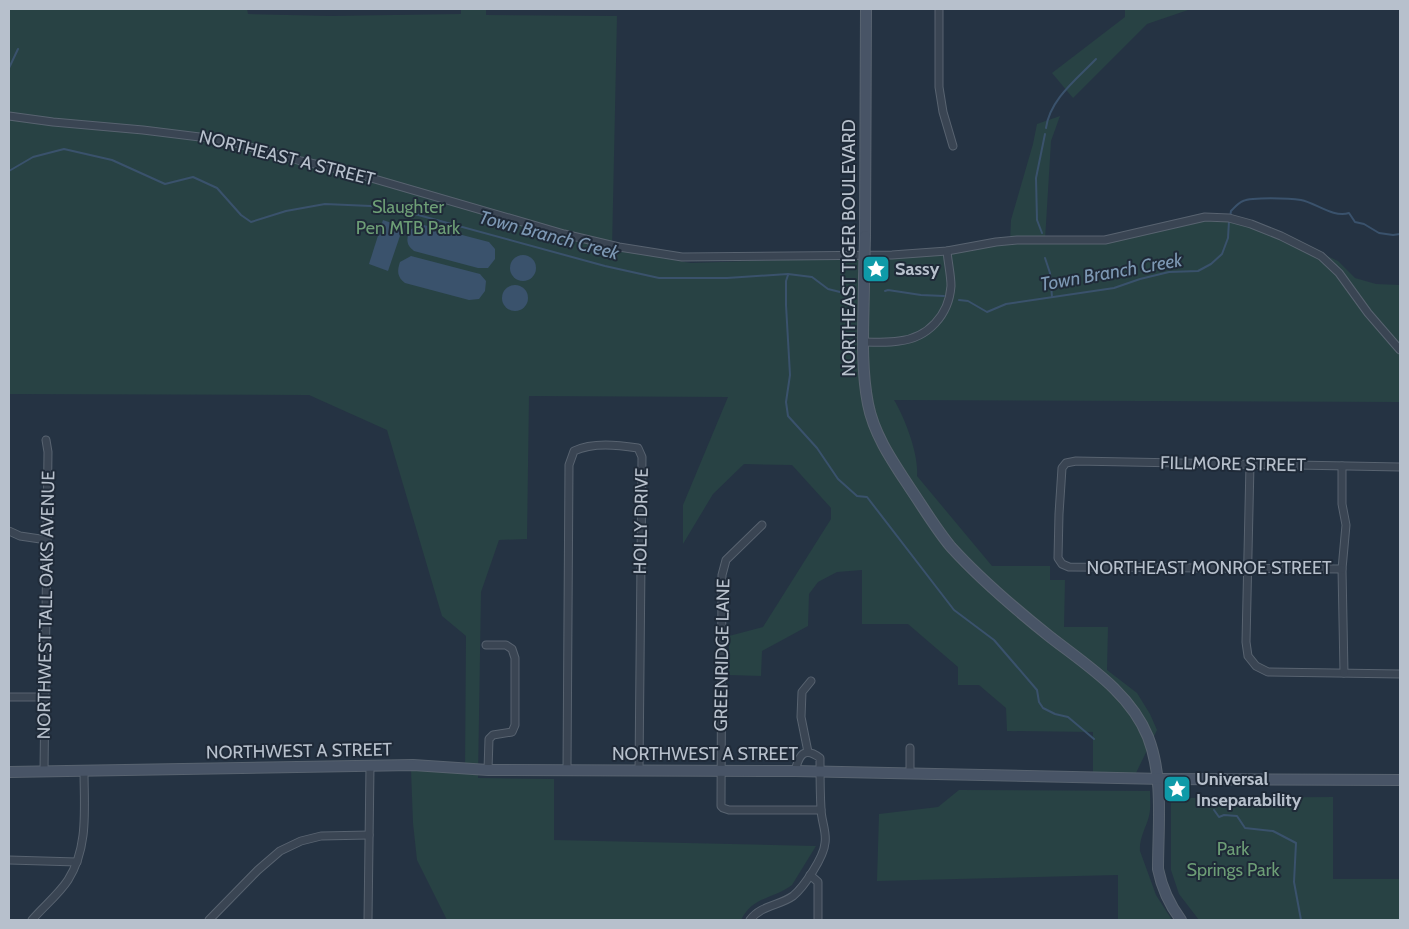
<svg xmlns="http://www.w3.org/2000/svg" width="1409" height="929" font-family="Cabin,sans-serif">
<rect width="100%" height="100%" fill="#253343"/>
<g fill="#284244">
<path d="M9 9H247L248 14 330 16 461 14V9H486V15L617 16 612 249 691 263 844 258 964 245 965 252 969 248 1010 243 1011 220 1033 144 1037 124 1060 116 1051 141 1045 240 1105 239 1212 217 1260 225 1338 261 1355 278 1376 284 1400 285V402L894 400C905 418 919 455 917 476L992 566H1050V580H1065L1064 627H1108L1107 670 1137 693 1150 714 1157 730 1136 773H1093V732L1007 731 1006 708 979 685H958V667L908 624H862V570L837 572 818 582 809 594 808 626 762 651 761 676 729 675V636L763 627 831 519V508L792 465 744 464 713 494 683 544V505L728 397 529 396 527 539 499 540 481 592 478 778 554 779V840L816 846 792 885C774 899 753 896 741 920H447L417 860 413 823 411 770 465 773 466 636 442 616 387 430 309 395 9 394Z"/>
<path d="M1125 9H1191L1147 24 1073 98 1052 73 1125 17Z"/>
<path d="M959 790 1150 791C1150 799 1151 808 1149 816 1146 828 1139 838 1140 851L1156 895 1172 920H1118V875L877 881 879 814 938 807Z"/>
<path d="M1333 797V879H1400V920H1199L1179 894 1171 870V798Z"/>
</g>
<g fill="#3a526c">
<path d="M383 220 403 227 388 271 369 264Z"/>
<path d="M420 224 489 242 495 249V259L488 268H478L414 251C406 245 406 239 410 230Z"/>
<circle cx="523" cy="268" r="13"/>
<path d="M411 256 480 274 486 281 485 291 479 299 469 300 405 283C397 277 397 271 400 262Z"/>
<circle cx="515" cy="298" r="13"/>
</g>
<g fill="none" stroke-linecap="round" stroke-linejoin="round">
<g stroke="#3a526c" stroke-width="2">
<path d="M9 68 18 49"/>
<path d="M1046 128C1050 99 1077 79 1096 59"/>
<path d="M9 171 33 157 64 149 112 160 165 184 193 177 217 188 241 215 251 222 286 211 325 204 371 206 411 213 605 266 659 278H727L788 274 812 277 828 289 840 292"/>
<path d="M1230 217 1231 211C1234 208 1238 203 1243 201 1252 197 1289 198 1301 200 1316 203 1333 218 1349 213L1355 222 1364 224 1379 233 1393 235 1400 234"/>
<path d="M1042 233 1037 220 1036 178 1045 134"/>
<path d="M1045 258 1050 273 1052 297"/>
<path d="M788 275 786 281V305L790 375 786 402 788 416 817 448 838 479 857 496 867 497 954 610 994 640 1037 690 1039 702 1043 708 1055 714 1068 717 1094 739"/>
<path d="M885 291 888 290 921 295 944 296"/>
<path d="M959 300 968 301 987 312 1006 304 1114 288 1140 279 1169 272 1198 271 1211 264 1222 254 1228 238 1229 221"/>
<path d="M1214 810 1219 817 1224 815 1237 816 1245 828 1273 831 1296 843 1294 882 1301 920"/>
</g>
<defs>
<g id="street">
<path d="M939 9V87L943 112 953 146"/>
<path d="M9 116 53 122 143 130 224 140 301 161 347 171 564 234 619 247 682 257 892 255 947 251 996 242 1017 240H1105L1205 217 1229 218 1251 224 1281 236 1321 256 1339 273 1368 313 1400 350"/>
<path d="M864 342C876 342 888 343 899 341 928 338 949 315 951 286 951 275 948 263 947 251"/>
<path d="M1250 464 1246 642 1248 656 1256 666 1268 672 1400 674"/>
<path d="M1342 466V504L1346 525 1342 569 1344 673"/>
<path d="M762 525 726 560 722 575 721 806 723 808 729 810H821"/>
<path d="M9 531 20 536 47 540"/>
<path d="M1342 569 1069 567 1062 564 1058 558 1059 514 1062 468 1066 463 1076 461 1400 467"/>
<path d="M486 645H506L512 649 515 658V725L512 732 493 735 489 739 488 770"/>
<path d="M9 697H45"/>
<path d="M808 752 801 717 802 692 811 681"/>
<path d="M567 770 569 465 574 451C593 442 618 445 638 448L642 457 639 770"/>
<path d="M44 771 48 452 46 440"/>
<path d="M910 773V748"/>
<path d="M9 860 77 862"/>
<path d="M810 875 818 882V920"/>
<path d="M32 920C43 907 59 894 68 880 89 847 84 807 84 770"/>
<path d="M209 920 258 870 280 851 301 841 321 836 369 835"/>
<path d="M368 920 370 766"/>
<path d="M750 920C761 905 779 906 793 896 804 887 824 857 825 843 827 832 821 820 821 809 820 792 820 775 820 758 804 746 799 755 795 771"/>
</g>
<g id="secondary">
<path d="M865 236 866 9"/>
<path d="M864 279C864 319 860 363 868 404 874 435 893 462 910 488 923 507 936 529 951 547 981 580 1014 608 1049 636 1086 665 1130 692 1148 737 1164 778 1158 826 1158 869 1162 889 1169 904 1181 920"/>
<path d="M9 772 413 765 488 770 795 771 1163 779 1400 780"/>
</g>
</defs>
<use href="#street" stroke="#586370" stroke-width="9"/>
<use href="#secondary" stroke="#586370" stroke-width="12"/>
<use href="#street" stroke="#3a4553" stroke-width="7"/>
<use href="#secondary" stroke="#485466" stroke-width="10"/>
<defs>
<path id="secondary-bridge" d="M864 279 865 236"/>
</defs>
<use href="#secondary-bridge" stroke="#586370" stroke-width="12" stroke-linecap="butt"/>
<use href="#secondary-bridge" stroke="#485466" stroke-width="10"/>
</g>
<defs>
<symbol id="sight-square" viewBox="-11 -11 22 22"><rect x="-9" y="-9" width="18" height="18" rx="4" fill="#0f9aa8" stroke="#1f2a38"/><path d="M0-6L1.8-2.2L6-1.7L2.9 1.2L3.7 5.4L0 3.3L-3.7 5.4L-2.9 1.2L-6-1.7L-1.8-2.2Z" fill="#fff"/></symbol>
</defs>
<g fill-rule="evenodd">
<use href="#sight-square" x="860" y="253" width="32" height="32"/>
<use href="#sight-square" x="1161" y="773" width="32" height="32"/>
</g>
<g text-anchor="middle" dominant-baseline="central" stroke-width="4" stroke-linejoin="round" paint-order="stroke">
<g font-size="18" fill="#b7c0cc" stroke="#1f2a38">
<text transform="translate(287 158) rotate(14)">NORTHEAST A STREET</text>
<text transform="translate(849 248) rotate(-90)">NORTHEAST TIGER BOULEVARD</text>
<text transform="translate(1233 464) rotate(1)">FILLMORE STREET</text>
<text transform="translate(641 521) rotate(-89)">HOLLY DRIVE</text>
<text x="1209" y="568">NORTHEAST MONROE STREET</text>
<text transform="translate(46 605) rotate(-89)">NORTHWEST TALL OAKS AVENUE</text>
<text transform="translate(722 655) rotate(-89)">GREENRIDGE LANE</text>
<text transform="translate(299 751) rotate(-1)">NORTHWEST A STREET</text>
<text x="705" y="754">NORTHWEST A STREET</text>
</g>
<g font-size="18" fill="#6d9e76" stroke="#1f2a38">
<text x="408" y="207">Slaughter<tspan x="408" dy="21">Pen MTB Park</tspan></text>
<text x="1233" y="849">Park<tspan x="1233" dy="21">Springs Park</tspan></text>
</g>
<g font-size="18" font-weight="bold" fill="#b7c0cc" stroke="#1f2a38" text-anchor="start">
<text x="895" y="269">Sassy</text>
<text x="1196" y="779">Universal<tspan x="1196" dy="21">Inseparability</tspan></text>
</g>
<g font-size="19" font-style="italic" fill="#7d98b4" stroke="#1f2a38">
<text transform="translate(549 235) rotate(15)">Town Branch Creek</text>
<text transform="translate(1111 272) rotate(-10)">Town Branch Creek</text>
</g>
</g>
<rect width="1409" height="929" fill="none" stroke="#b7c0cc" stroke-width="20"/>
</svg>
